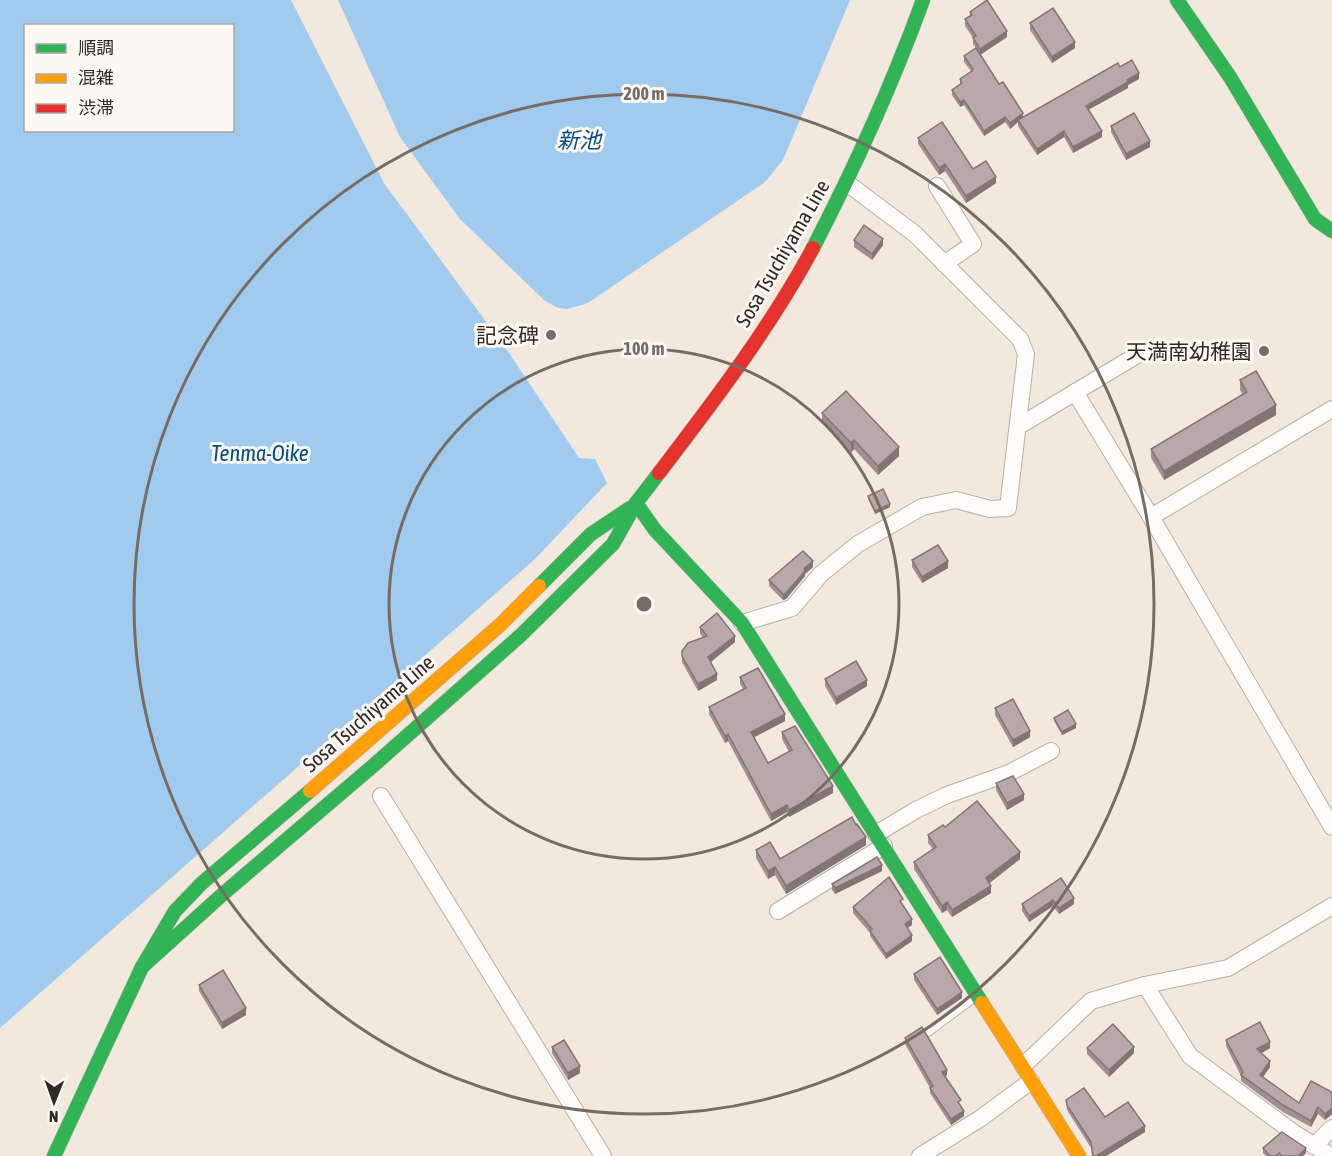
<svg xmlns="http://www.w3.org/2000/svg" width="1332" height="1156" font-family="'Asap Condensed','Noto Sans JP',sans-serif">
<rect width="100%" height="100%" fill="#f3e8dd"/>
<g fill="#a0caee" fill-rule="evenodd">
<path d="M0 0H291L384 183 509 353 579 458 595 459 607 483 535 559 0 1028ZM26 26H232V130H26Z"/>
<path d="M338 0H850L783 160 765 182 588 303 567 309 558 308 545 301 460 219 400 137Z"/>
</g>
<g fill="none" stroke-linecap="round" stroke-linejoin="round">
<defs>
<path id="lane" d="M928 1032 975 997"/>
<g id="street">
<path d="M937 186 973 244 944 264"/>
<path d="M1075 392 1151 517 1332 827"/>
<path d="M1019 426 1142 352"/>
<path d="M1151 517 1332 409"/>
<path d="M742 623 792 608 821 574 858 544 922 507 956 500 990 509 1008 508 1026 354 1020 339 915 234 847 183"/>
<path d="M381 796 603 1156"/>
<path d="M876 834 916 810 947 795 1009 773 1051 751"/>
<path d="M778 911 884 846"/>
<path d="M1145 985 1190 1056 1294 1133 1331 1156"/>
<path d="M1023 1066 1091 1001 1145 985 1228 968 1332 906"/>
<path d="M1314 1146 1332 1128"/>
<path d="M920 1156 981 1118 1031 1081"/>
</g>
<g id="fast">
<path d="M1177 0 1230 77 1315 219 1332 231"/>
<path d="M813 248C855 167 892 85 923 0"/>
<path d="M636 503 655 530 742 623 982 1003"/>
<path d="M539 586 591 534 630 508"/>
<path d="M142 967 224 893 374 765 521 635 613 544 636 503 659 473"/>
<path d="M54 1156 142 967 175 911 202 883 310 791"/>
</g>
<g id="slow">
<path d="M310 791 500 625 539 586"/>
<path d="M982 1003 1079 1156"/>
</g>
<path id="jam" d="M659 473C714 401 770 328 813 248"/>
</defs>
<use href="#lane" stroke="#b8afa7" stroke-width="10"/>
<use href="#street" stroke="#b8afa7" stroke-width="18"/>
<use href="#fast" stroke="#b8afa7" stroke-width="15"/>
<use href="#slow" stroke="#b8afa7" stroke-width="15"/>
<use href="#jam" stroke="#b8afa7" stroke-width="15"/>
<use href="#lane" stroke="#fdfcfa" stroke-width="8"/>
<use href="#street" stroke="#fdfcfa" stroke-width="16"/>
<use href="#fast" stroke="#30b455" stroke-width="14"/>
<use href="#slow" stroke="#ff9f0a" stroke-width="14"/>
<use href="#jam" stroke="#e5322d" stroke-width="14"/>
</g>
<g fill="#a09091">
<path d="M970 12 1007 37 980 55 999 84 1023 117 1120 67 1139 79 1128 85V88L1088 110 1102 137 1073 153 1064 137 1037 155 1018 126V122L1010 129 1005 122 984 136 964 105 960 107 952 95V90L960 85V79L971 71 964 62V56L976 48 973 44V38L965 26V19L970 16Z"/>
<path d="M1030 23 1075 48 1052 63 1030 30Z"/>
<path d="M1111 126 1150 147 1126 160 1111 132Z"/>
<path d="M918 138 973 169 996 183 966 203 945 171 939 175 918 144Z"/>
<path d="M854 240 883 245 872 260 854 247Z"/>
<path d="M1240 380 1276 415 1164 480 1151 458V449L1243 395 1240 390Z"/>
<path d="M822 413 899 456 878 475 854 449 851 453 822 422Z"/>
<path d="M868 496 890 507 875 514 868 499Z"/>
<path d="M912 560 948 568 922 583 912 567Z"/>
<path d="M813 567 805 574V576L786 599 783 600 769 586V580Z"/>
<path d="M700 627 735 642 711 662 717 680 698 691 682 662V651L703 637 700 634Z"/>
<path d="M740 677 785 721 754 737 768 763 789 752 782 739V732L833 793 789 817 787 812 771 821 728 741 725 743 709 714V707L743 689 740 684Z"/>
<path d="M825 679 867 686 836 705 825 686Z"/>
<path d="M995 708 1030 737 1013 747 995 715Z"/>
<path d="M1054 718 1076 728 1062 735 1054 721Z"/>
<path d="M996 783 1024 800 1007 810 996 790Z"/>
<path d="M945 827 1020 859 989 883 991 893 952 917 947 910 942 913 914 869V862L933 849 928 843V835Z"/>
<path d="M866 845 786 894 775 875 768 879 756 858V850L780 859Z"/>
<path d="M882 871 835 894 832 890V884Z"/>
<path d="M1061 878 1074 904 1059 914 1053 906 1029 922 1022 911V904Z"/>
<path d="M903 904 902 905 912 925 907 928 912 941 886 959 870 936V933L853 913V907Z"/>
<path d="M914 974 962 998 937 1015 914 980Z"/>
<path d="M199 985 246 1015 222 1029 199 991Z"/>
<path d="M905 1038 947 1075 945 1077 964 1116 951 1125 930 1093V1088L905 1044Z"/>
<path d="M1226 1040 1270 1048 1261 1053 1270 1067 1263 1077 1299 1103 1332 1093V1114L1325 1120 1318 1114 1311 1127 1283 1112 1241 1081V1076L1226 1046Z"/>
<path d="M552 1047 580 1073 568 1080 552 1053Z"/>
<path d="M1087 1048 1134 1053 1109 1077 1087 1054Z"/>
<path d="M1066 1100 1105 1117 1145 1132 1106 1156H1092L1091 1148 1067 1110Z"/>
<path d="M1263 1148 1306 1153 1303 1156H1266L1263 1153Z"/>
</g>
<g fill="#827576">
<path d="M1007 31V37L980 55V49Z"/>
<path d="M1075 42V48L1052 63V57Z"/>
<path d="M1139 73V79L1128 85V88L1086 111V106Z"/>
<path d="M964 100V105L960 107V102Z"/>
<path d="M1023 113V118L1018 120V122L1010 129V123Z"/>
<path d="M1005 117V122L984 136V131Z"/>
<path d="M1064 131V137L1037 155V149Z"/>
<path d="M1102 131V137L1073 153V147Z"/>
<path d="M1150 141V147L1126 160V154Z"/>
<path d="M945 164V171L939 175V168Z"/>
<path d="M996 177V183L966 203V196Z"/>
<path d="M883 239V245L872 260V254Z"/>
<path d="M1276 405V415L1164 480V471Z"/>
<path d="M854 440V449L851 453V443Z"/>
<path d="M899 447V456L878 475V466Z"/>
<path d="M890 504V507L875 514V511Z"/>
<path d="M813 561V567L805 574V576L786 599 783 600V594L804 569Z"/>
<path d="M948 561V568L922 583V577Z"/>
<path d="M735 636V642L708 664V657Z"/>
<path d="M717 674V680L698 691V684Z"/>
<path d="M867 680V686L836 705V698Z"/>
<path d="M785 714V721L751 739V732Z"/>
<path d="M1076 724V728L1062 735V732Z"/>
<path d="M1030 731V737L1013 747V740Z"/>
<path d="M728 734V741L725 743V736Z"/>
<path d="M833 786V793L789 817V810Z"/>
<path d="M1024 794V800L1007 810V803Z"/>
<path d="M787 805V812L771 821V814Z"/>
<path d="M866 837V845L786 894V886Z"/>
<path d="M1020 852V859L986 886V878Z"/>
<path d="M882 865V871L835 894V888Z"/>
<path d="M775 867V875L768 879V871Z"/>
<path d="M991 886V893L952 917V910Z"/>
<path d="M1074 898V904L1059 914V908Z"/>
<path d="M1053 900V906L1029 922V916Z"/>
<path d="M947 902V910L942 913V906Z"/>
<path d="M912 919V925L905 930V924Z"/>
<path d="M912 935V941L886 959V954Z"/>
<path d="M962 992V998L937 1015V1009Z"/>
<path d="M246 1008V1015L222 1029V1023Z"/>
<path d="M1270 1042V1048L1257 1056V1049Z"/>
<path d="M1134 1047V1053L1109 1077V1070Z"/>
<path d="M1270 1061V1067L1260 1081V1075Z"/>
<path d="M580 1066V1073L568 1080V1073Z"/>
<path d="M947 1070V1075L942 1078V1072Z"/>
<path d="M1318 1107V1114L1311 1127V1121Z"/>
<path d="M1332 1108V1114L1325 1120V1114Z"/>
<path d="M964 1111V1116L951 1125V1119Z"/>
<path d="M1145 1126V1132L1106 1156H1096Z"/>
<path d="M1306 1148V1153L1303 1156H1298Z"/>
</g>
<g fill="#baa7a9" stroke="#827576" stroke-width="1.5">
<path d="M987 0 1007 31 980 49 973 38 976 36 965 19 972 15 970 12Z"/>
<path d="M1053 8 1075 42 1052 57 1030 23Z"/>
<path d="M976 48 999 84 1003 82 1023 113 1010 123 1005 117 984 131 964 100 960 102 952 90 962 83 960 79 972 71 973 69 964 56Z"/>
<path d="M1132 60 1139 73 1127 80 1128 82 1086 106 1102 131 1073 147 1064 131 1037 149 1018 120 1118 63 1120 67Z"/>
<path d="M1134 113 1150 141 1126 154 1111 126Z"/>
<path d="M942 122 973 169 986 161 996 177 966 196 945 164 939 168 918 138Z"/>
<path d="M864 225 883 239 872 254 854 240Z"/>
<path d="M1256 371 1276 405 1164 471 1151 449 1247 392 1240 380Z"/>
<path d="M846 391 899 447 878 466 854 440 851 443 822 413Z"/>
<path d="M883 489 890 504 875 511 868 496Z"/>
<path d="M938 545 948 561 922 577 912 560Z"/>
<path d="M803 551 813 561 804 569 805 571 786 593 783 594 769 580Z"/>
<path d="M717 613 735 636 708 657 717 674 698 684 682 656V651L688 643 707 636 700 627Z"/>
<path d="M856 661 867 680 836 698 825 679Z"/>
<path d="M758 668 785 714 751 732 768 763 792 750 782 732 795 726 833 786 789 810 787 805 771 814 728 734 725 736 709 707 746 688 740 677Z"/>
<path d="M1013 699 1030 731 1013 740 995 708Z"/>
<path d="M1068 710 1076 724 1062 732 1054 718Z"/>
<path d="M1013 776 1024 794 1007 803 996 783Z"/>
<path d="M977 801 1020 852 986 878 991 886 952 910 947 902 942 906 914 862 936 847 928 835 943 825 945 827Z"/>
<path d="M852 817 856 825 857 824 866 837 786 886 775 867 768 871 756 850 770 842 780 859Z"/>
<path d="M877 857 882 865 835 888 832 884Z"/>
<path d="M889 877 903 899 900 901 912 919 905 924 912 935 886 954 870 931 872 929 853 907Z"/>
<path d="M1061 878 1074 898 1059 908 1053 900 1029 916 1022 904Z"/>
<path d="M940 957 962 992 937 1009 914 974Z"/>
<path d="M223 970 246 1008 222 1023 199 985Z"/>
<path d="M1260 1022 1270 1042 1257 1049 1270 1061 1260 1075 1299 1103 1311 1081 1330 1091 1332 1093V1108L1325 1114 1318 1107 1311 1121 1283 1105 1241 1075 1243 1072 1226 1040Z"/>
<path d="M1113 1024 1134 1047 1109 1070 1087 1048Z"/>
<path d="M922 1027 947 1070 942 1072 961 1100 958 1102 964 1111 951 1119 930 1088 933 1086 905 1038Z"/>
<path d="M564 1040 580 1066 568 1073 552 1047Z"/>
<path d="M1084 1088 1105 1117 1128 1102 1145 1126 1096 1156H1093L1091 1142 1067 1105 1066 1100Z"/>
<path d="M1282 1132 1306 1148 1298 1156H1282L1279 1153 1276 1156H1270L1263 1148Z"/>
</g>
<g fill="none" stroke="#756c63" stroke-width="3">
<circle cx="644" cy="604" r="255"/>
<circle cx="644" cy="604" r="510"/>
</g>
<g fill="#756c63" stroke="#fcf8f4" stroke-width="2">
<circle cx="551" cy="335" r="6"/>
<circle cx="1264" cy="351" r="6"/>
</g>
<g text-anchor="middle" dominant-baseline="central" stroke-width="6" stroke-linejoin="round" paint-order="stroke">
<g font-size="21" fill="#312a22" stroke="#fcf8f4">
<text transform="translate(782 253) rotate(-60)">Sosa Tsuchiyama Line</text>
<text transform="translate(368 713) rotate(-41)">Sosa Tsuchiyama Line</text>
</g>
<g font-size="21" fill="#312a22" stroke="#fcf8f4" text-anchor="end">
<text x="539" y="335">記念碑</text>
<text x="1252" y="351">天満南幼稚園</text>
</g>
<g font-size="22" font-style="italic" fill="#004f82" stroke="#fcf8f4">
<text x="579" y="140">新池</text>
<text x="260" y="453">Tenma-Oike</text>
</g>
</g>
<circle cx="644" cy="604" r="9" fill="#756c63" stroke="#fcf8f4" stroke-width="3"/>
<g font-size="18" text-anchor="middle" font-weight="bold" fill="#756c63" stroke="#fcf8f4" stroke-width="6" stroke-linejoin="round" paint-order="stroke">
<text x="644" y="100">200 m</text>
<text x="644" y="355">100 m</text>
</g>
<rect x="24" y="24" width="210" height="108" fill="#fcf8f4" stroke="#aba6a0" stroke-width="1.5"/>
<rect x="36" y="44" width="30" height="9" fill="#30b455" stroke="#aba6a0" stroke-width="1.5"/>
<text x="78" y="54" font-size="18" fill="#312a22">順調</text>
<rect x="36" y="74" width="30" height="9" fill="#ff9f0a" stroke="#aba6a0" stroke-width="1.5"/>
<text x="78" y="84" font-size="18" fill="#312a22">混雑</text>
<rect x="36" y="104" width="30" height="9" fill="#e5322d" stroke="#aba6a0" stroke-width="1.5"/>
<text x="78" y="114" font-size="18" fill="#312a22">渋滞</text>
<g transform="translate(54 1102) rotate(181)" stroke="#fcf8f4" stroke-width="4.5" paint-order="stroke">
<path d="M0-4.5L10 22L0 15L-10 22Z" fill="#312a22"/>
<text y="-9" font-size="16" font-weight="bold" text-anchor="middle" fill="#312a22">N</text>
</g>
</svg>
